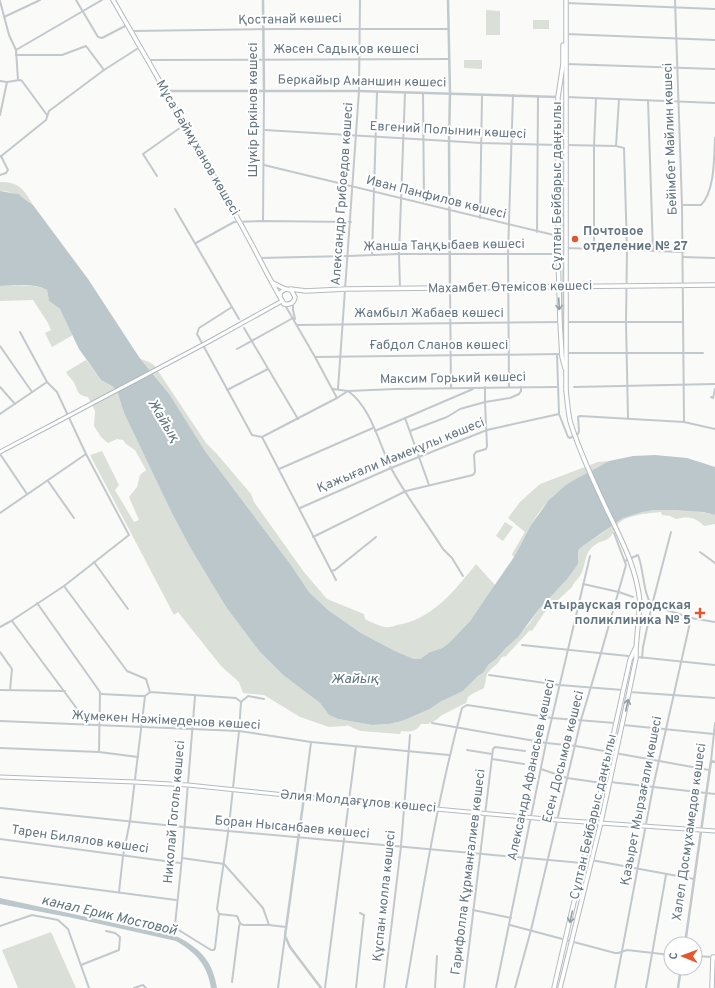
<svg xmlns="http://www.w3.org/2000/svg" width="715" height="988" font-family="Overpass,sans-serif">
<rect width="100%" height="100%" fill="#fafaf8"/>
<g fill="#dadfd7">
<path d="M486 10 500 11V35H486Z"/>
<rect x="533" y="20" width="16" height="9"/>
<path d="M464 60H482V69L464 68Z"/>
<path d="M561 103H564V282H562Z"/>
<path d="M0 182C20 182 24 190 33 205 24 197 13 191 0 191Z"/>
<path d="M9 285C21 286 36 284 47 290L49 301 60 309 73 335 52 347 45 333 51 330 48 323 33 300 0 301V286Z"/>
<path d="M561 290H564L565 336H562Z"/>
<path d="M141 359 149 362 154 365 206 443 216 453 251 494 254 502 304 572 327 599 364 614 365 619C371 622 379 626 385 627 389 628 394 626 397 625 432 620 455 590 476 564L495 585 470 621 449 643 442 648 430 652 420 659H414L395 651 361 633 328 610 309 592 291 565 205 451 170 395Z"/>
<path d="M86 360 101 380 112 386 117 391 124 413 172 512 191 549 226 607 259 651 283 675 320 703 329 715 338 719 372 725 389 724 402 721 430 709 440 702 463 691 478 676 483 673 489 664 496 659 529 624 539 609 578 564V551L580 548C586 543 594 539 601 534 608 529 615 522 623 518 650 505 687 508 715 515V524L704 526C696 517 687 516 676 519L670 516 662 515 661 512C650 513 627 515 619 523 615 527 613 535 609 538 606 541 601 541 598 543 584 551 587 560 582 572 580 578 574 581 572 587L544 613 532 631 530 630 506 656 502 657 498 663 491 669 487 674 484 688 472 694 468 697 466 703 442 715 436 720 428 724H421C416 732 409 732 401 731L400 734 360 731 347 725 346 726 329 727 300 717 264 695 243 693 239 682 221 666 178 612 174 615 90 455 102 451 119 485 115 490 134 522 139 520 129 497 137 487 140 475 146 470 135 450 126 444 123 440 117 439 108 443 101 437 94 426 95 411 88 397C74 395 79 388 72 380 69 376 68 376 66 372Z"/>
<path d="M609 461C588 472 568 483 550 500 535 513 524 539 514 557L513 556 512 554 525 532 508 518 520 502 540 484 598 462Z"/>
<path d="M505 522 513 527 503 541 496 536Z"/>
<path d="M51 932 76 988H18L2 950Z"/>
</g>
<g fill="#bbc7cb">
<path d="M0 191 18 194 33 205 88 279 139 357 170 395 205 451 291 565 309 592 328 610 361 633 395 651 414 659H420L430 652 442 648 449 643 470 621 514 557 531 525 549 500 566 485 576 479 609 461 633 456 655 455 687 458 715 467V515L703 512 677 510H653L642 512 623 518 580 548 578 551V564L567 579 539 609 518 637 507 647 496 659 489 664 483 673 478 676 463 691 440 702 430 709 402 721 389 724 372 725 338 719 329 715 320 703 283 675 259 651 226 607 191 549 172 513 124 413 117 391 112 386 101 380 79 349 60 309 49 301 47 290C36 283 12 285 0 286Z"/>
<path d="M0 898 178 937C201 949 213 962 217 988H211C207 964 196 953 176 941L73 918 0 904Z"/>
</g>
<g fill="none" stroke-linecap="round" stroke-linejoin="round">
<defs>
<g id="secondary">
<path d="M210 341 282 301"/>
<path d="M0 452 57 422"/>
<path d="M0 777 135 782 188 785 304 797 557 820 715 831"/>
</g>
<g id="primary">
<path d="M113 0C155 73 198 147 239 221 255 249 268 277 284 304 290 305 294 303 295 297L291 290 285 289 280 293V297"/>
<path d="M566 0V390"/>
<path d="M563 45V64L558 97V254L560 322 562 357 565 368"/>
<path d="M273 283 285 289"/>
<path d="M290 289 306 291 346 289 715 285"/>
<path d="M554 988 583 863 594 822 630 660 635 649"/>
<path d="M560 988 601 822 629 692 636 658V648L640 603"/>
<path d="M712 988 713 957H715"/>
</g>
</defs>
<use href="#secondary" stroke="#b3babf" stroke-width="5"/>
<use href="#primary" stroke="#b5babe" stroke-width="5.5"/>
<g stroke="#c3c8cc" stroke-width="2">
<path d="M76 0 98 37 102 38 127 25"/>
<path d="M675 0 682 205 684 422"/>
<path d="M0 1 9 35 16 50 18 80"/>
<path d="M566 3 715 9"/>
<path d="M4 17 40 0"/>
<path d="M132 31 277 29H449"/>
<path d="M566 34 715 40"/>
<path d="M16 50 102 0"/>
<path d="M16 55H62L86 46 104 70"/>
<path d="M148 60 449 59"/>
<path d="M566 64 715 69"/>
<path d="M0 81 7 82 20 80 22 81 47 115"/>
<path d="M423 93 424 203"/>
<path d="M566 97 715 103"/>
<path d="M619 99 616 146 624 148 627 250 626 322 628 418"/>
<path d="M648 100 653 251"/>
<path d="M0 115 7 82"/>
<path d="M265 130 481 143 558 145"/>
<path d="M566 145 616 146"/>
<path d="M0 157 46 120 49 111 104 70 140 47"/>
<path d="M264 165 558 236"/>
<path d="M0 175 6 173 8 170 1 156"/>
<path d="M157 176 143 154 184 125"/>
<path d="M682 205H701C715 191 714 157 715 138"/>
<path d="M175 209 239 319"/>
<path d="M480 218 482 95"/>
<path d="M263 221 264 91"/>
<path d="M537 232 538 97"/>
<path d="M196 243 234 222 263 221 351 222"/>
<path d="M566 248 683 252"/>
<path d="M594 248V146L596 98"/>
<path d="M372 255 377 92"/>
<path d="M683 257 715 258"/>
<path d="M259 258 348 256 399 254H558"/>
<path d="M400 288 399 254 405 93"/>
<path d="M450 289 451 388"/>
<path d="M293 302V310L295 319"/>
<path d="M285 305 315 357 337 398"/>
<path d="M232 307 199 328 197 334 252 435 262 437 336 580"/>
<path d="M566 322H683"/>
<path d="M297 325 560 322"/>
<path d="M244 328 298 419"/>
<path d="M0 346 32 392"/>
<path d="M237 349 293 318"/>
<path d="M567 353H703"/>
<path d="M557 354 559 414"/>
<path d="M315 357 561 354"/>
<path d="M0 387 15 404"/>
<path d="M509 387 508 253 513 95"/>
<path d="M574 387 715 384"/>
<path d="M333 389 348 391 395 389 558 387"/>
<path d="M338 389 359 91 360 0"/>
<path d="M227 390 268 369"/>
<path d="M711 397 713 398 715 389"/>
<path d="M0 414 47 382"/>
<path d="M405 418 429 485"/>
<path d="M375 431 473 389"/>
<path d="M410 431 447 417 460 409 485 402 510 398 519 394 521 391V387"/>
<path d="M262 437 337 398 348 391C371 407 379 444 391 468 406 496 426 522 443 549L452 558 463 576"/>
<path d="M0 454 27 494"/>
<path d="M279 469 373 428"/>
<path d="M48 481 74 518"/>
<path d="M300 508 391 468 487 430 559 414 568 437 570 438 578 434 579 431 578 417 580 416 684 422 715 429"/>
<path d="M0 513 86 454"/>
<path d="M313 537 406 491 473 475 475 472 474 455 476 452 486 449 487 446 485 402V387"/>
<path d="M700 552 715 563"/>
<path d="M625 561 638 555C644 570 643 594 652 605L691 618 715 622"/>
<path d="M94 562 128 609"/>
<path d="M331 571 335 570 376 537"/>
<path d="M583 584 619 592 633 597"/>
<path d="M64 586 127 671 146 679 150 692"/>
<path d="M37 603 100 692 99 752"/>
<path d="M12 621 89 725"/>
<path d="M0 627 11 621 64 586 129 535 86 454 57 392 47 382 20 332"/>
<path d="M522 645 715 665"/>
<path d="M0 652 12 669 10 690"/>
<path d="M642 658 643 647 652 605 671 532"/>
<path d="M489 675 559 685 623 690"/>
<path d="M0 690 65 691"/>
<path d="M629 692 715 698"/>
<path d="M101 694 140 696H145L150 692 236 698 241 702 248 696 264 699"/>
<path d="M195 696 182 858 175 925 177 929 211 950H214L215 948 219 914 217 909 229 826 239 731 241 702"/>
<path d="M0 721 239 731 311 742 449 755"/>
<path d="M432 723 546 743 576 746 709 770"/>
<path d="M623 725 714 734"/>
<path d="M0 748 99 752 138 757"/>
<path d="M467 750 492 754"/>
<path d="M492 759 524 764"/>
<path d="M711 761 715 723"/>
<path d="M541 769 567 778 602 783"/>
<path d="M610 782 715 794"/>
<path d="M304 797 311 742"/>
<path d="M0 808 184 827 582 863"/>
<path d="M0 839 180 863"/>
<path d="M182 858 224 864 263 908 269 925"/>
<path d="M591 860 694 879"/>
<path d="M0 877 176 900"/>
<path d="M119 892 123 856 130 821 145 696"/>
<path d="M473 910 511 918"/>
<path d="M219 914 237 916 240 923 243 925H269L286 927"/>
<path d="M510 925 615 953H618L627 950 671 955"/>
<path d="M0 926 32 915 58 920 68 929 89 988"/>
<path d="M695 956 712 957"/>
<path d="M81 965 119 950 120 937 115 933 106 931"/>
<path d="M232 982 239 927 240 923"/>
<path d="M134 988 143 985 146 988"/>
<path d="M278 988 285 936"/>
<path d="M325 988 356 746"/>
<path d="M356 988 364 915 360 913"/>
<path d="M384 988 401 846 410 735"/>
<path d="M406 988C422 894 437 800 462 708L467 705 552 718 615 723"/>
<path d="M435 988 437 956"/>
<path d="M464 988 493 749 495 747 525 751"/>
<path d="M496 988 546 743 590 556"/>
<path d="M515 988 531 930 581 720 601 653 626 565 614 533"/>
<path d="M615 988 653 787 691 618"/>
<path d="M646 988 666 875"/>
</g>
<g stroke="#c3c8cc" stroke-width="2.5">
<path d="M263 0 264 91"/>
<path d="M448 0 450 93 449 141 450 288"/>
<path d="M165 91H359L558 97"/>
<path d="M304 797 285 936 290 947 321 988"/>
<path d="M685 944 711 761 715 762"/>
<path d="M678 988 681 968"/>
</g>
<use href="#secondary" stroke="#fff" stroke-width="3"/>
<use href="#primary" stroke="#fff" stroke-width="3.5"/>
<defs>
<path id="secondary-bridge" d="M57 422 210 341"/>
<path id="primary-bridge" d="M566 390C567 400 568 411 570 421 579 451 593 480 606 508 621 539 637 568 640 603"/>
</defs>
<use href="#secondary-bridge" stroke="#b3babf" stroke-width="5" stroke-linecap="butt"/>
<use href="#primary-bridge" stroke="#b5babe" stroke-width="5.5" stroke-linecap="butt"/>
<use href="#secondary-bridge" stroke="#fff" stroke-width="3"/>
<use href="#primary-bridge" stroke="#fff" stroke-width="3.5"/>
</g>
<defs><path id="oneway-shaft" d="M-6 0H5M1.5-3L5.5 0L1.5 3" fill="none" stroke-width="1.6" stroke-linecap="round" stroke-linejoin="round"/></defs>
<g stroke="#939fa8">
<use href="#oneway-shaft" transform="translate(559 304) rotate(87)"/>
<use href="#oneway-shaft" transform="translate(627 705) rotate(-78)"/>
<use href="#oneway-shaft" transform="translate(571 917) rotate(103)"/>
</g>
<g fill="#e4572e" stroke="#fff" stroke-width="1.5">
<circle cx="575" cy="239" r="4"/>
<path d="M698 607h4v4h4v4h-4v4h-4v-4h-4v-4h4z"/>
</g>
<g text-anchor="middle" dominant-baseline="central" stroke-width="4" stroke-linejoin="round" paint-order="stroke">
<g font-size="13" fill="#657683" stroke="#fff">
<text transform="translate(290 20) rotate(-1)">Қостанай көшесі</text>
<text x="346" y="50">Жәсен Садықов көшесі</text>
<text transform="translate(362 82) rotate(1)">Беркайыр Аманшин көшесі</text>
<text transform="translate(254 110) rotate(-90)">Шүкір Еркінов көшесі</text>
<text transform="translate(448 131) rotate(3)">Евгений Полынин көшесі</text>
<text transform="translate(671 139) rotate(-92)">Бейімбет Майлин көшесі</text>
<text transform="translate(197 148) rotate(60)">Мұса Баймұханов көшесі</text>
<text transform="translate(558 186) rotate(-90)">Сұлтан Бейбарыс даңғылы</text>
<text transform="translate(343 194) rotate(-86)">Александр Грибоедов көшесі</text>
<text transform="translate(436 198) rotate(14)">Иван Панфилов көшесі</text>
<text transform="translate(444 246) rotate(-1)">Жанша Таңқыбаев көшесі</text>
<text transform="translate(510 288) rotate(-1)">Махамбет Өтемісов көшесі</text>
<text x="429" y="314">Жамбыл Жабаев көшесі</text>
<text x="439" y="346">Ғабдол Сланов көшесі</text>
<text transform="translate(453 379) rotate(-1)">Максим Горький көшесі</text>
<text transform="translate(401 456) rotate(-22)">Қажығали Мәмекұлы көшесі</text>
<text transform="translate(166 721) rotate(3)">Жұмекен Нәжімеденов көшесі</text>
<text transform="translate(564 757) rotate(-76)">Есен Досымов көшесі</text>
<text transform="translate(532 770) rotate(-78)">Александр Афанасьев көшесі</text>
<text transform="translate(642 801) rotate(-79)">Қазырет Мырзағали көшесі</text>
<text transform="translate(358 802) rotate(5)">Әлия Молдағұлов көшесі</text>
<text transform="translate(175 812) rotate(-85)">Николай Гоголь көшесі</text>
<text transform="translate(594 817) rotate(-77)">Сұлтан Бейбарыс даңғылы</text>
<text transform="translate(292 828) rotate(5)">Боран Нысанбаев көшесі</text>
<text transform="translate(690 832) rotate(-82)">Халел Досмұхамедов көшесі</text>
<text transform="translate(80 840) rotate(8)">Тарен Билялов көшесі</text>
<text transform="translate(469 872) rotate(-83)">Гарифолла Құрманғалиев көшесі</text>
<text transform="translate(385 896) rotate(-84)">Құспан молла көшесі</text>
</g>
<g font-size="13" font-weight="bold" fill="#657683" stroke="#fff" text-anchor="start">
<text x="583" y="232">Почтовое<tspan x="583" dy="15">отделение № 27</tspan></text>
<text x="691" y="606" text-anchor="end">Атырауская городская<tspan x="691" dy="15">поликлиника № 5</tspan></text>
</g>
<g font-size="14" font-style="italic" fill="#60757c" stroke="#fff">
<text transform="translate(163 421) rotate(59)">Жайық</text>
<text x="355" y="679">Жайық</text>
<text transform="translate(109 916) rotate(13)">канал Ерик Мостовой</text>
</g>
</g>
<g transform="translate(683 956) rotate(271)"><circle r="19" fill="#ffffff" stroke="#c1c8cd"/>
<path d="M0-3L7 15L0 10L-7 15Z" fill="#e4572e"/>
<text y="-6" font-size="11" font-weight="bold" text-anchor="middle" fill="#657683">С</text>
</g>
</svg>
